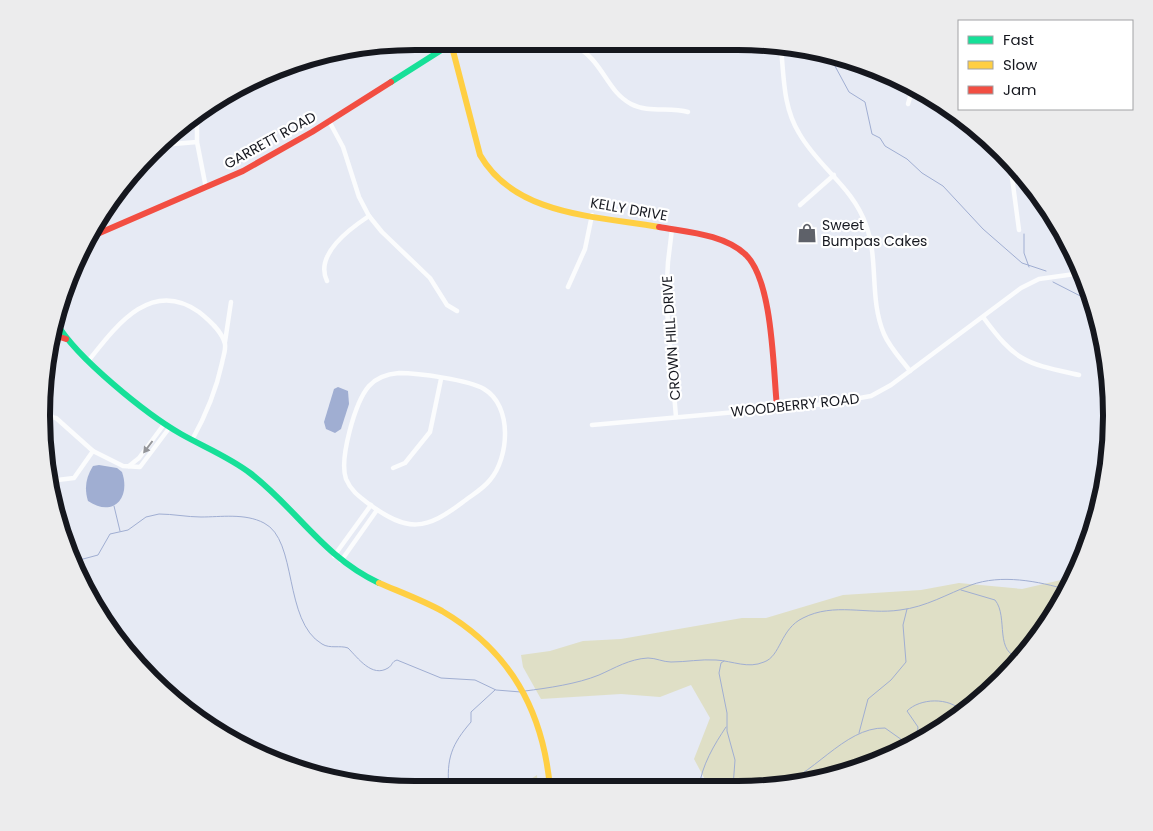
<svg xmlns="http://www.w3.org/2000/svg" width="1153" height="831" font-family="Poppins,sans-serif">
<rect width="100%" height="100%" fill="#e6eaf4"/>
<g fill="#dfdfc6">
<path d="M1061 580 1072 582 1034 644 984 697 903 751 787 787H709L694 759 710 718 691 685 660 697 621 694 541 699 523 667 521 655 550 651 583 641 621 639 742 618H766L843 595 921 590 959 583 1022 589Z"/>
<path d="M537 775 538 788H517Z"/>
</g>
<g fill="#a0aed2">
<path d="M338 387 348 391 349 404 341 429 335 433 326 429 324 422 334 389Z"/>
<path d="M99 465 117 468 122 472C131 498 113 518 88 501 84 488 86 477 93 466Z"/>
</g>
<g fill="none" stroke-linecap="round" stroke-linejoin="round">
<g stroke="#a0aed2" stroke-width="1">
<path d="M829 55 849 92 865 102 872 134 880 138 885 146 907 159 922 173 943 186 983 229 1022 263 1046 271"/>
<path d="M1024 234V253L1029 267"/>
<path d="M1053 282 1094 303"/>
<path d="M114 506 120 531"/>
<path d="M72 562 98 555 110 534 128 530 146 517 159 514C173 514 187 517 201 517 221 517 245 513 264 523 298 540 283 621 322 644 330 649 340 645 348 648 358 658 372 678 388 668 393 665 391 662 397 660L441 678 475 680 496 690 521 692"/>
<path d="M961 590 995 600C1009 617 993 654 1021 658"/>
<path d="M724 661 721 663 719 673 727 713V731L735 760 733 787"/>
<path d="M525 691C548 688 577 684 599 675 615 668 629 659 648 658 656 658 663 662 671 662 686 662 701 659 716 660 733 661 748 669 764 662 781 656 780 629 803 618 834 602 867 615 900 610 926 607 947 594 971 585 1001 574 1038 581 1068 590"/>
<path d="M859 733 868 699 891 680 906 662 903 625 907 609"/>
<path d="M790 785 791 779"/>
<path d="M699 787C702 765 714 745 726 727"/>
<path d="M747 787 752 784 767 787"/>
<path d="M773 787C812 779 843 727 885 728L902 740C909 740 918 735 918 727L907 711C920 698 949 697 962 711"/>
<path d="M449 789C446 758 452 744 471 722V712L495 690"/>
</g>
<g stroke="#fbfcfd" stroke-width="4.5">
<path d="M572 44C604 60 605 90 631 104 648 113 670 107 688 112"/>
<path d="M781 48C784 77 783 107 799 133 818 167 853 187 866 225 879 260 869 299 884 334 890 348 901 359 910 371"/>
<path d="M908 104 913 87"/>
<path d="M197 114V142L206 188"/>
<path d="M329 121 343 147 359 197 369 216 382 232 430 278 447 305 457 311"/>
<path d="M161 145 197 142"/>
<path d="M1010 162 1019 230"/>
<path d="M1012 179 1025 178"/>
<path d="M800 205 834 175"/>
<path d="M672 229 668 262 666 298 676 417"/>
<path d="M327 281C314 254 351 228 369 216"/>
<path d="M568 287 585 249 592 215"/>
<path d="M983 317C1017 363 1025 363 1079 375"/>
<path d="M225 342 231 302"/>
<path d="M89 360C116 326 151 278 199 312 209 320 222 331 225 344 226 350 223 357 222 363 216 391 206 415 192 440"/>
<path d="M399 373C418 373 469 380 484 389 513 406 509 458 490 480 483 489 472 495 463 502 426 530 408 533 369 504 360 497 351 491 346 479 339 459 355 402 369 386 377 377 387 374 399 373Z"/>
<path d="M44 416 56 418 93 451 74 478 49 481"/>
<path d="M592 425 826 404 871 396 891 385 1021 288 1039 279 1082 273"/>
<path d="M93 451 123 466 140 467 170 427"/>
<path d="M129 466 139 458 165 423"/>
<path d="M393 468 405 463 430 432 441 379"/>
<path d="M334 556 371 505"/>
<path d="M341 561 377 510"/>
</g>
<g stroke="#16e098" stroke-width="6">
<path d="M391 82 454 42"/>
<path d="M57 324C77 358 146 414 181 434 204 447 229 457 250 473 298 510 322 556 379 583"/>
</g>
<g stroke="#ffcf43" stroke-width="6">
<path d="M451 43 480 155C515 216 597 216 659 227"/>
<path d="M379 583C400 592 422 600 442 611 510 651 543 710 550 788"/>
</g>
<g stroke="#f24e42" stroke-width="6">
<path d="M659 227C686 232 724 234 746 255 773 282 773 368 777 407"/>
<path d="M88 238 243 171 312 132 391 82"/>
<path d="M54 335 66 339"/>
</g>
</g>
<defs><path id="oneway-solid" d="M-6-.8H1V-3.2L6.5 0L1 3.2V.8H-6Z" transform="scale(1.25)"/></defs>
<use fill="#949599" href="#oneway-solid" transform="translate(148 447) rotate(127)"/>
<defs>
<symbol id="shop-bare" viewBox="-9 -9 18 18"><path d="M-5-2.5h2.3a2.7 3.5 0 0 1 5.4 0H5L5.5 6h-11ZM-1.5-2.5h3a1.5 2.3 0 0 0-3 0Z" fill="#5e6169" stroke="#fff" stroke-width="2.5" paint-order="stroke"/></symbol>
</defs>
<g fill-rule="evenodd">
<use href="#shop-bare" x="793" y="219" width="28" height="28"/>
</g>
<g text-anchor="middle" dominant-baseline="central" stroke-width="4.5" stroke-linejoin="round" paint-order="stroke">
<g font-size="14" fill="#15171e" stroke="#fff">
<text transform="translate(270 140) rotate(-29)">GARRETT ROAD</text>
<text transform="translate(629 209) rotate(10)">KELLY DRIVE</text>
<text transform="translate(671 338) rotate(-94)">CROWN HILL DRIVE</text>
<text transform="translate(795 405) rotate(-6)">WOODBERRY ROAD</text>
</g>
<g font-size="14" fill="#15171e" stroke="#fff" text-anchor="start">
<text x="822" y="225">Sweet<tspan x="822" dy="16">Bumpas Cakes</tspan></text>
</g>
</g>
<path d="M0 0H1153V831H0ZM415 50H738A365 365 0 0 1 1103 415V416A365 365 0 0 1 738 781H415A365 365 0 0 1 50 416V415A365 365 0 0 1 415 50Z" fill="#ececed" fill-rule="evenodd"/>
<path fill="none" stroke="#15171e" stroke-width="6" d="M415 50H738A365 365 0 0 1 1103 415V416A365 365 0 0 1 738 781H415A365 365 0 0 1 50 416V415A365 365 0 0 1 415 50Z"/>
<rect x="958" y="20" width="175" height="90" fill="#ffffff" stroke="#a1a2a5"/>
<rect x="968" y="36" width="25" height="8" fill="#16e098" stroke="#a1a2a5"/>
<text x="1003" y="45" font-size="15" fill="#15171e">Fast</text>
<rect x="968" y="61" width="25" height="8" fill="#ffcf43" stroke="#a1a2a5"/>
<text x="1003" y="70" font-size="15" fill="#15171e">Slow</text>
<rect x="968" y="86" width="25" height="8" fill="#f24e42" stroke="#a1a2a5"/>
<text x="1003" y="95" font-size="15" fill="#15171e">Jam</text>
</svg>
